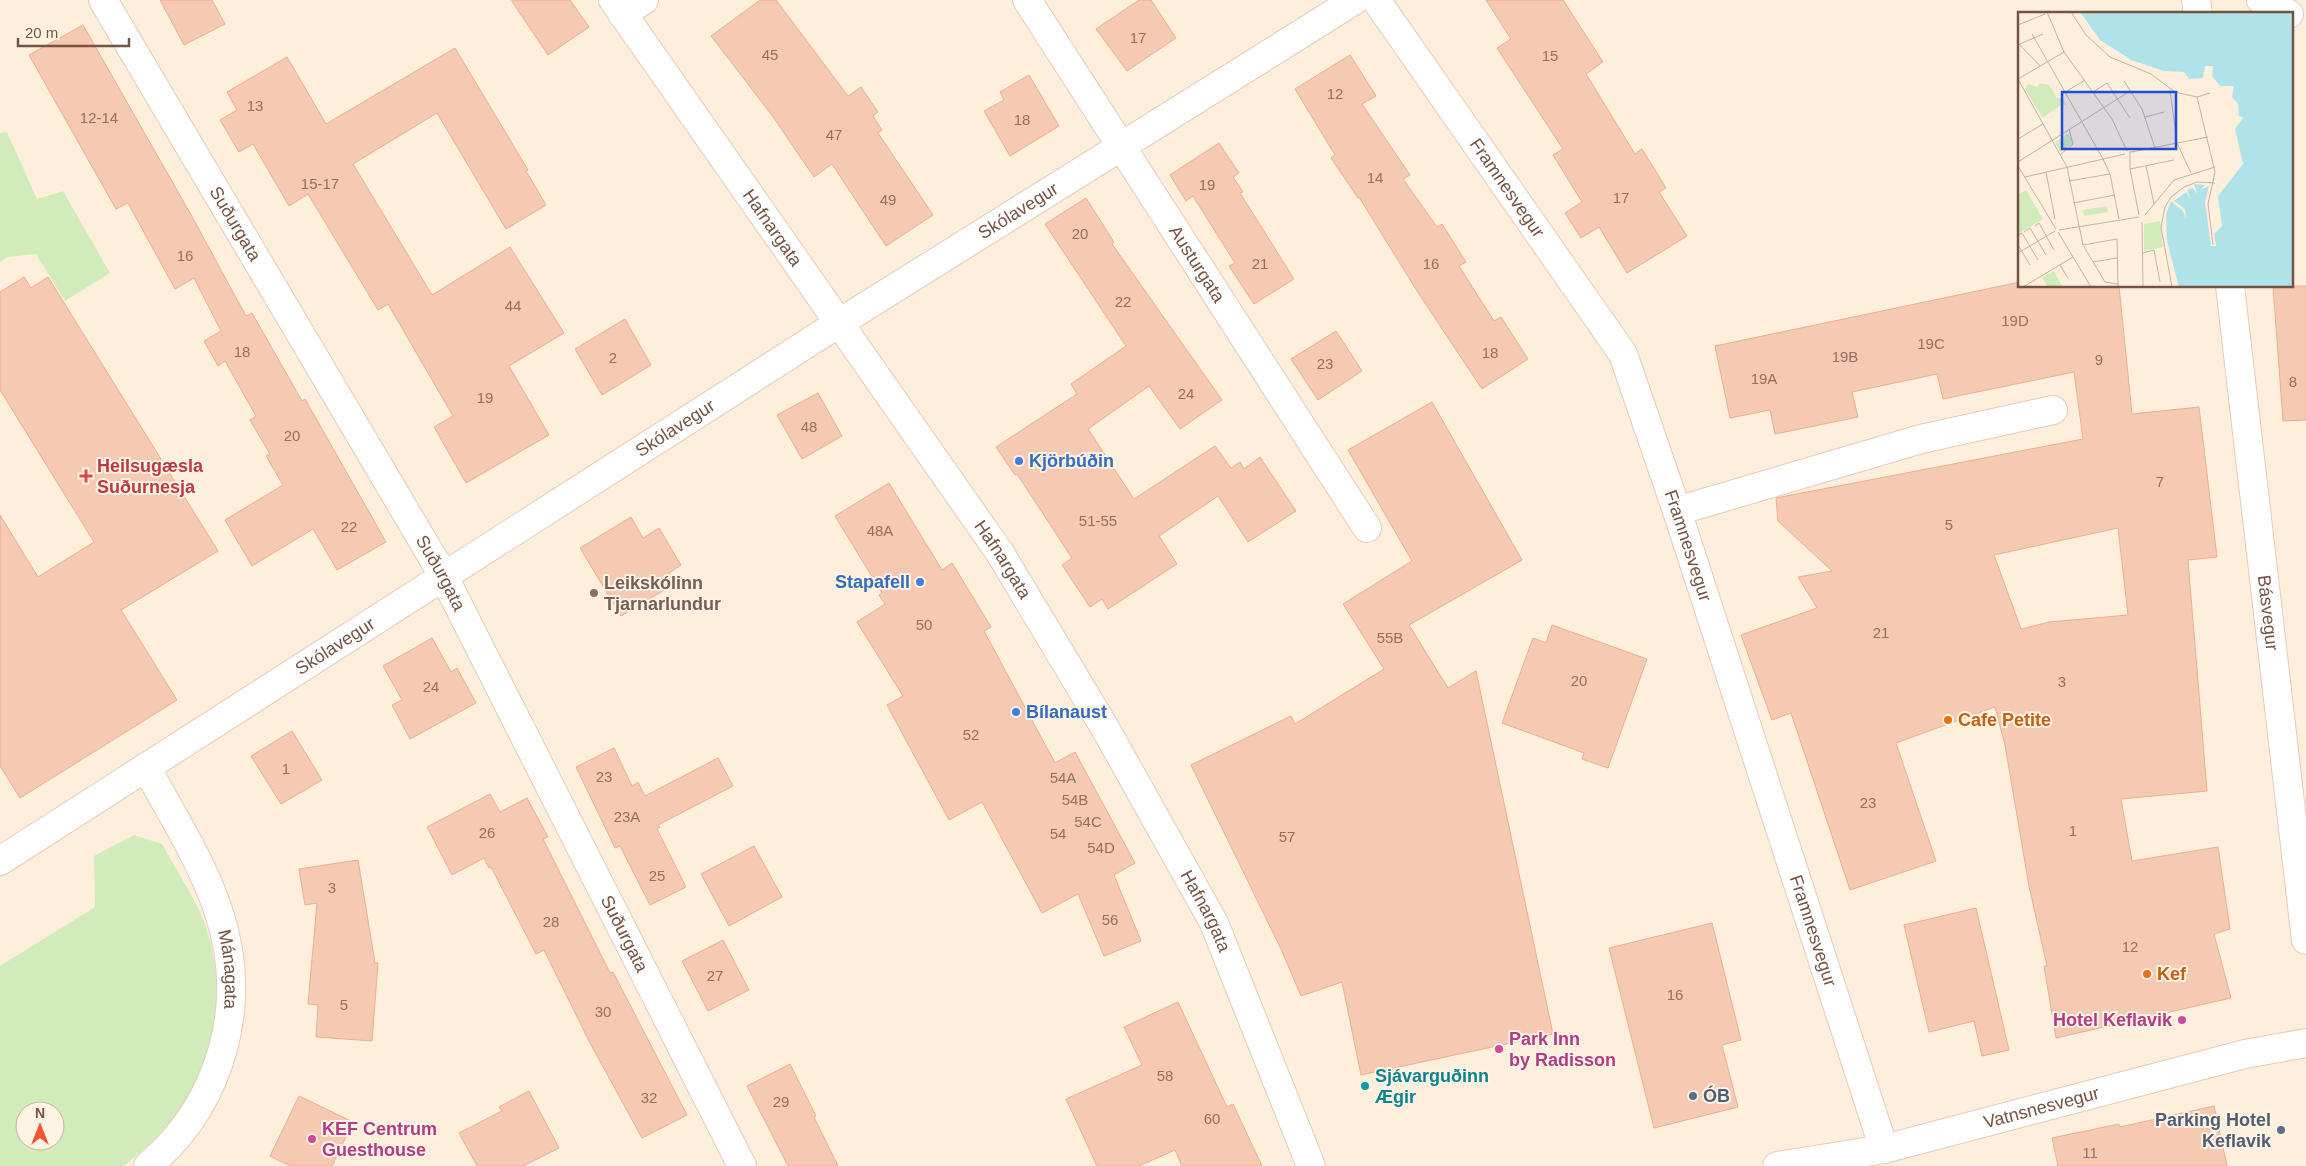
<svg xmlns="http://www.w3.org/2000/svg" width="2306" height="1166" font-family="Helvetica,sans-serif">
<rect width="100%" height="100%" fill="#feefdc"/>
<g fill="#d1ecba" fill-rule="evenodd">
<path d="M7 132 37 199 63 191 110 273 65 301 36 254 8 257 0 262V133Z"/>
<path d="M134 835 162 844C174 866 188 888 199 910 227 969 223 1058 181 1110 165 1130 144 1150 124 1166H0V966L95 907 94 856ZM25 1111H55V1141H25Z"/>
</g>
<g fill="#f6c9b2" stroke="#eaae91" fill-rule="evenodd">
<path d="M160 0H212L225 24 184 45Z"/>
<path d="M511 0H570L589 27 548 55Z"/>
<path d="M760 0H776L848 96 861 87 878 112 873 116 882 130 878 133 933 215 886 246 832 164 814 177 771 114 711 36Z"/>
<path d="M1139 0H1151L1176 38 1127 71 1096 29Z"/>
<path d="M1486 0H1563L1603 62 1586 74 1635 154 1642 149 1666 188 1659 192 1687 236 1627 273 1599 227 1581 238 1565 213 1582 202 1553 155 1563 149 1497 48 1511 39Z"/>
<path d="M83 25 190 213 246 316 252 313 302 401 305 399 386 542 337 570 313 529 252 566 225 520 283 485 266 456 270 454 250 420 256 416 225 361 218 366 204 341 221 331 194 278 175 289 128 203 116 209 29 55Z"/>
<path d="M455 48 528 170 526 171 546 205 506 229 437 113 353 164 432 295 510 247 564 333 509 366 549 435 466 483 434 427 453 416 388 304 378 310 308 194 289 206 253 144 239 152 220 120 237 110 227 92 287 57 326 124Z"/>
<path d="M1350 55 1376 96 1362 104 1410 175 1403 179 1437 227 1442 224 1466 262 1459 266 1494 321 1501 317 1528 359 1482 389 1417 291 1359 197 1358 198 1331 158 1335 155 1295 89Z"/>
<path d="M1029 75 1059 126 1010 156 984 111 1004 100 1000 92Z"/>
<path d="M1219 143 1239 173 1233 177 1243 192 1240 193 1294 279 1254 304 1229 266 1235 263 1193 196 1186 201 1170 175Z"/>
<path d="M1086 198 1114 242 1112 244 1222 400 1180 429 1149 386 1088 429 1134 499 1215 446 1231 468 1240 462 1244 469 1260 457 1296 511 1248 542 1218 496 1159 536 1177 564 1108 609 1102 599 1090 607 1062 565 1072 558 1017 474 1015 475 996 447 1077 394 1071 384 1126 346 1045 224Z"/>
<path d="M24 277 31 288 48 277 218 551 121 610 177 700 20 798 0 766V515L38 577 94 542 0 390V292Z"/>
<path d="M2020 282V286H2119L2132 414 2199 407 2217 557 2188 560 2207 791 2121 799 2132 861 2218 847 2230 929 2214 934 2231 998 2056 1038 2044 966H2047L2029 886 2005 745 1995 707 1896 743 1936 861 1850 890 1791 713 1772 720 1741 635 1817 608 1798 577 1832 571 1778 521 1776 498 2083 439 2074 372 1943 399 1937 374 1852 392 1858 417 1775 434 1770 410 1730 418 1715 346ZM2118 528 2128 615 2049 622 2021 629 1994 555Z"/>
<path d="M2273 286H2306V420L2283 421Z"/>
<path d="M625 319 651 365 602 395 575 349Z"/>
<path d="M1336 331 1362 371 1318 400 1291 359Z"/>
<path d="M818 393 842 436 802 459 777 415Z"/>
<path d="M1432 402 1522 560 1409 625 1448 688 1476 671 1553 1034 1361 1075 1342 982 1301 996 1281 949 1191 765 1291 716 1295 724 1384 669 1343 604 1412 561 1348 450Z"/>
<path d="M889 483 942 570 952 563 991 627 984 631 1055 763 1075 752 1135 863 1114 875 1141 941 1104 956 1078 894 1042 913 982 802 949 820 887 705 903 696 857 622 885 604 879 595 882 593 835 516Z"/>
<path d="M631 517 643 538 659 528 681 565 669 573 676 583 621 616 580 548Z"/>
<path d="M1552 625 1647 659 1608 768 1582 759 1584 753 1502 723 1533 638 1546 643Z"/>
<path d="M432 638 451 672 457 668 476 703 410 739 392 705 402 700 383 666Z"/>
<path d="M292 731 322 780 281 804 251 756Z"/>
<path d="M614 748 632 786 638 782 645 796 718 758 733 786 658 825 660 827 657 829 686 887 650 905 620 846 615 848 576 767Z"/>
<path d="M490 794 500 812 527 798 548 837 543 839 610 973 613 972 687 1115 642 1138 590 1043 544 950 536 954 491 867 489 868 484 858 452 875 427 827Z"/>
<path d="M754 846 782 897 729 926 701 874Z"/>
<path d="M358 860 375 963H378L372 1041 316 1037 318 1005 308 1004 317 903 305 905 299 869Z"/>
<path d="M1976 908 2009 1050 1982 1056 1974 1021 1929 1032 1904 925Z"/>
<path d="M1712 923 1741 1040 1722 1045 1738 1107 1654 1128 1609 948Z"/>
<path d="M723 940 749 990 708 1011 682 961Z"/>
<path d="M1178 1002 1227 1107 1233 1104 1262 1166H1182L1175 1150 1139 1166H1097L1066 1099 1142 1065 1124 1027Z"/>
<path d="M790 1064 816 1116 814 1117 838 1166H788L747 1086Z"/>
<path d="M529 1091 559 1148 523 1166H477L459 1133 502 1111 499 1107Z"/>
<path d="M299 1096 353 1122 332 1166H290L270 1156Z"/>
<path d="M2214 1106 2227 1166H2058L2052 1138 2119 1124 2120 1127Z"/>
</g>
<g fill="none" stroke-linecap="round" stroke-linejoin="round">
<defs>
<g id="minor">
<path id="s1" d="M103 0 443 575 742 1166"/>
<path id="s2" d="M1027 0 1367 528"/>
<path id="s3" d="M1376 0 1623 354 1677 511 1884 1149"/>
<path d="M2196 0 2198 14"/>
<path d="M2261 0 2289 14"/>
<path d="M622 14 644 0"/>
<path id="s4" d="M2230 286 2306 940"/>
<path d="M1677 511 1921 439 2053 410"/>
<path id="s5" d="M146 767C171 813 203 863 219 913 249 1005 222 1103 148 1166"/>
<path id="s6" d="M0 861 839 323 1355 0"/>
<path id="s7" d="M1777 1166 1884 1149 2245 1054 2306 1043"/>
</g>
<g id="tertiary">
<path id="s8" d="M613 0 1000 553 1105 728 1214 923 1311 1166"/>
</g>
</defs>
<use href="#minor" stroke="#e4ccbb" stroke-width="30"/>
<use href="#tertiary" stroke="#e4ccbb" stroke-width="30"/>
<use href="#minor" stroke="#fff" stroke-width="28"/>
<use href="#tertiary" stroke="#fff" stroke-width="28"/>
</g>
<g fill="#3f7fe0" stroke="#fff3e5" stroke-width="2">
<circle cx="1019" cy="461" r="5"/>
<circle cx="920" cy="582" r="5"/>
<circle cx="1016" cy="712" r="5"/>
</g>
<path fill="#e0444e" stroke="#fff3e5" stroke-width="2" d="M83.5 468.5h5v5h5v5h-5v5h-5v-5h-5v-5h5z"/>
<circle fill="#8d6e63" stroke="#fff3e5" stroke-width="2" cx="594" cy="593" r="5"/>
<g fill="#e8710a" stroke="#fff3e5" stroke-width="2">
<circle cx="1948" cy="720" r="5"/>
<circle cx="2147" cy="974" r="5"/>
</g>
<g fill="#d1479c" stroke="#fff3e5" stroke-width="2">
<circle cx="2182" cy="1020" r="5"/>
<circle cx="1499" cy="1049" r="5"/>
<circle cx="312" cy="1139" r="5"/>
</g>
<circle fill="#0f9aa8" stroke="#fff3e5" stroke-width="2" cx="1365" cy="1086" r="5"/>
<g fill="#5c6f8a" stroke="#fff3e5" stroke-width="2">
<circle cx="1693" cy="1096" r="5"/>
<circle cx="2281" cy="1130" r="5"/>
</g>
<g text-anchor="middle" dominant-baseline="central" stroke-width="4" stroke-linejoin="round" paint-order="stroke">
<g font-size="15" fill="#95705f">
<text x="1138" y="37">17</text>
<text x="770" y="54">45</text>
<text x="1550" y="55">15</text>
<text x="1335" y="93">12</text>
<text x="255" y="105">13</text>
<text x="99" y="117">12-14</text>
<text x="1022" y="119">18</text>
<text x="834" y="134">47</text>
<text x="1375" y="177">14</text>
<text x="320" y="183">15-17</text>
<text x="1207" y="184">19</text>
<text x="1621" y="197">17</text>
<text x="888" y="199">49</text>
<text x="1080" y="233">20</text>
<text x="185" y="255">16</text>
<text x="1260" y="263">21</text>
<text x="1431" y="263">16</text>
<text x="1123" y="301">22</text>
<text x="513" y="305">44</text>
<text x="2015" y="320">19D</text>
<text x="1931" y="343">19C</text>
<text x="242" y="351">18</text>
<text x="1490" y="352">18</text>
<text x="1845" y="356">19B</text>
<text x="613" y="357">2</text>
<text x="2099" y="359">9</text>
<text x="1325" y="363">23</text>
<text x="1764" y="378">19A</text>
<text x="2293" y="381">8</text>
<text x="1186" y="393">24</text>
<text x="485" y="397">19</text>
<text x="809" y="426">48</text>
<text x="292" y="435">20</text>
<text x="2160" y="481">7</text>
<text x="1098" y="520">51-55</text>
<text x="1949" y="524">5</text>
<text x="349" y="526">22</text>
<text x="880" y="530">48A</text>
<text x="924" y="624">50</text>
<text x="1881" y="632">21</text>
<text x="1390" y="637">55B</text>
<text x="1579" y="680">20</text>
<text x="2062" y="681">3</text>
<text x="431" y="686">24</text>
<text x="971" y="734">52</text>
<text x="286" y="768">1</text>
<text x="604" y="776">23</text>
<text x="1063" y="777">54A</text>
<text x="1075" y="799">54B</text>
<text x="1868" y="802">23</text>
<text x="627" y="816">23A</text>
<text x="1088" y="821">54C</text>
<text x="2073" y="830">1</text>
<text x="487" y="832">26</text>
<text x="1058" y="833">54</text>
<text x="1287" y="836">57</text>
<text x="1101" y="847">54D</text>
<text x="657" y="875">25</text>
<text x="332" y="887">3</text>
<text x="1110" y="919">56</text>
<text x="551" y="921">28</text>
<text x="2130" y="946">12</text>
<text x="715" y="975">27</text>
<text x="1675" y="994">16</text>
<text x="344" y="1004">5</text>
<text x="603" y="1011">30</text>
<text x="1165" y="1075">58</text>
<text x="649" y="1097">32</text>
<text x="781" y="1101">29</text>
<text x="1212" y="1118">60</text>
<text x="2090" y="1152">11</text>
</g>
<g font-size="18" fill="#755343" stroke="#fff3e5">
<text stroke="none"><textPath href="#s3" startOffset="229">Framnesvegur</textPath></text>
<text stroke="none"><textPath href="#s6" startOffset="1208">Skólavegur</textPath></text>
<text stroke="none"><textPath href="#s1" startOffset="260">Suðurgata</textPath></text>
<text stroke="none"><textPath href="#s8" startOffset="278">Hafnargata</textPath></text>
<text stroke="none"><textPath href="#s2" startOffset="314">Austurgata</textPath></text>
<text stroke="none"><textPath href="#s6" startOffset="802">Skólavegur</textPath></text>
<text stroke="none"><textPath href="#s3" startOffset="634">Framnesvegur</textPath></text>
<text stroke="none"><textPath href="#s8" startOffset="682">Hafnargata</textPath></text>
<text stroke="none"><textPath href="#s1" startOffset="665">Suðurgata</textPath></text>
<text stroke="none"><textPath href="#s4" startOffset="329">Básvegur</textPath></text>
<text stroke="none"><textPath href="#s6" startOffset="398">Skólavegur</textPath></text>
<text stroke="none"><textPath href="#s8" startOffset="1088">Hafnargata</textPath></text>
<text stroke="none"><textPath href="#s3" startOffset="1039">Framnesvegur</textPath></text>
<text stroke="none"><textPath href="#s1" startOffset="1070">Suðurgata</textPath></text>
<text stroke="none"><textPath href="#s5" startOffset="221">Mánagata</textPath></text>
<text stroke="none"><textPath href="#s7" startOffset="271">Vatnsnesvegur</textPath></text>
</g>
<g font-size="18" font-weight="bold" fill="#366cbe" stroke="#fff3e5" text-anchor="start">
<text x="1029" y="461">Kjörbúðin</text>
<text x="910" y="582" text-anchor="end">Stapafell</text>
<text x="1026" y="712">Bílanaust</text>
</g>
<g font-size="18" font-weight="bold" fill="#be3a42" stroke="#fff3e5" text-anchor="start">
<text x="97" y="466">Heilsugæsla<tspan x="97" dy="21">Suðurnesja</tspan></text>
</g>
<g font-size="18" font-weight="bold" fill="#785e54" stroke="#fff3e5" text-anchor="start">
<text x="604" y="583">Leikskólinn<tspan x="604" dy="21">Tjarnarlundur</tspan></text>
</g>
<g font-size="18" font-weight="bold" fill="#c56008" stroke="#fff3e5" text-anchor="start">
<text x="1958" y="720">Cafe Petite</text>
<text x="2157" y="974">Kef</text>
</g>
<g font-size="18" font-weight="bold" fill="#b23c85" stroke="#fff3e5" text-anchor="start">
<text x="2172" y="1020" text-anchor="end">Hotel Keflavik</text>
<text x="1509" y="1039">Park Inn<tspan x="1509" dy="21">by Radisson</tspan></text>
<text x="322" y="1129">KEF Centrum<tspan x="322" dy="21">Guesthouse</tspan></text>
</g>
<g font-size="18" font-weight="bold" fill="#0d838f" stroke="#fff3e5" text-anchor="start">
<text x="1375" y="1076">Sjávarguðinn<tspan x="1375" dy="21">Ægir</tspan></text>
</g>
<g font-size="18" font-weight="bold" fill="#4e5e75" stroke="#fff3e5" text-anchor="start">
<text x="1703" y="1096">ÓB</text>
<text x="2271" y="1120" text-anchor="end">Parking Hotel<tspan x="2271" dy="21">Keflavik</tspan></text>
</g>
</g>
<g transform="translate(2018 12)">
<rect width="275" height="275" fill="#feefdc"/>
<path d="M22 71 31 73 39 86H44L49 93 44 92 25 106 7 77 10 72 19 75ZM51 121 55 131 42 140 37 130ZM8 178 25 207 0 222V183ZM89 194 90 200 66 204 65 198ZM142 209 145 235 126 239V212ZM36 259 41 269 45 275H30L24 266Z" fill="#d1ecba"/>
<path d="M62 0H275V275H161L149 229 148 202 153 189 165 199 168 207 167 197 156 189 168 180 173 187 169 178 175 176 179 182 176 172 187 173 182 178 191 174 187 190 193 234H198L196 222 204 214 200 184 225 152 217 117 225 106 221 104 220 92 214 85 216 74H202L194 64 195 54H187L185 66 171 67 166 60 146 59 113 48 82 28Z" fill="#b0e3e9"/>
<path fill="none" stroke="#c7b19f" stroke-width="1" d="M29 0 46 40 94 107 109 139M53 0 68 23 92 45 133 62 157 80 179 85M0 13 27 2M14 22 85 147 92 162 101 207M0 31 22 54M2 32 25 22M0 67 49 155 65 233 87 270 100 272M0 67 46 40M106 69 124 97 137 136M152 78 159 131 173 161M49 79 67 68M75 80 89 71 112 106M192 81 179 85 197 160 190 192 195 233M127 105 146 100M0 127 25 112M112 139V157L121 203M113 140 190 125M42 143 55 132 51 117M0 150 112 79M0 154 38 217M128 154 136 192M112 157 156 148M28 160 37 207M7 165 107 142M51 169 92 162M55 191 97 183M127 203 156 168 197 155M124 210 125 275M17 214 21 211 36 238M41 218 121 205M6 220 12 216 28 243M40 220 73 275M0 223 4 221 20 248M0 233 12 253M65 233 99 227 100 275M0 241 37 219M125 241 136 238 142 270M75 250 99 246M42 253 50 266M5 275 55 245M154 275 143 215 147 195 153 185 166 175 179 170 197 171"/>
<path fill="#1d4ed8" fill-opacity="0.15" stroke="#1d4ed8" stroke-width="2.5" d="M44 80H158V137H44Z"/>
<rect width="275" height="275" fill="none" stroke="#755343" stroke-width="2.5"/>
</g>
<g transform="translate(40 1126)"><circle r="24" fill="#fff3e5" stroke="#c8b3a4"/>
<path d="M0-4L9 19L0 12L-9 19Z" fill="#f45635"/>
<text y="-8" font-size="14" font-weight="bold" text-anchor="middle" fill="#755343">N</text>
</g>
<path d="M18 38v8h111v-8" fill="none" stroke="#755343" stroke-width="2.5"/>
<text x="25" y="38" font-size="15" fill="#755343" stroke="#fff3e5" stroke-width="4" paint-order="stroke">20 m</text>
</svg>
